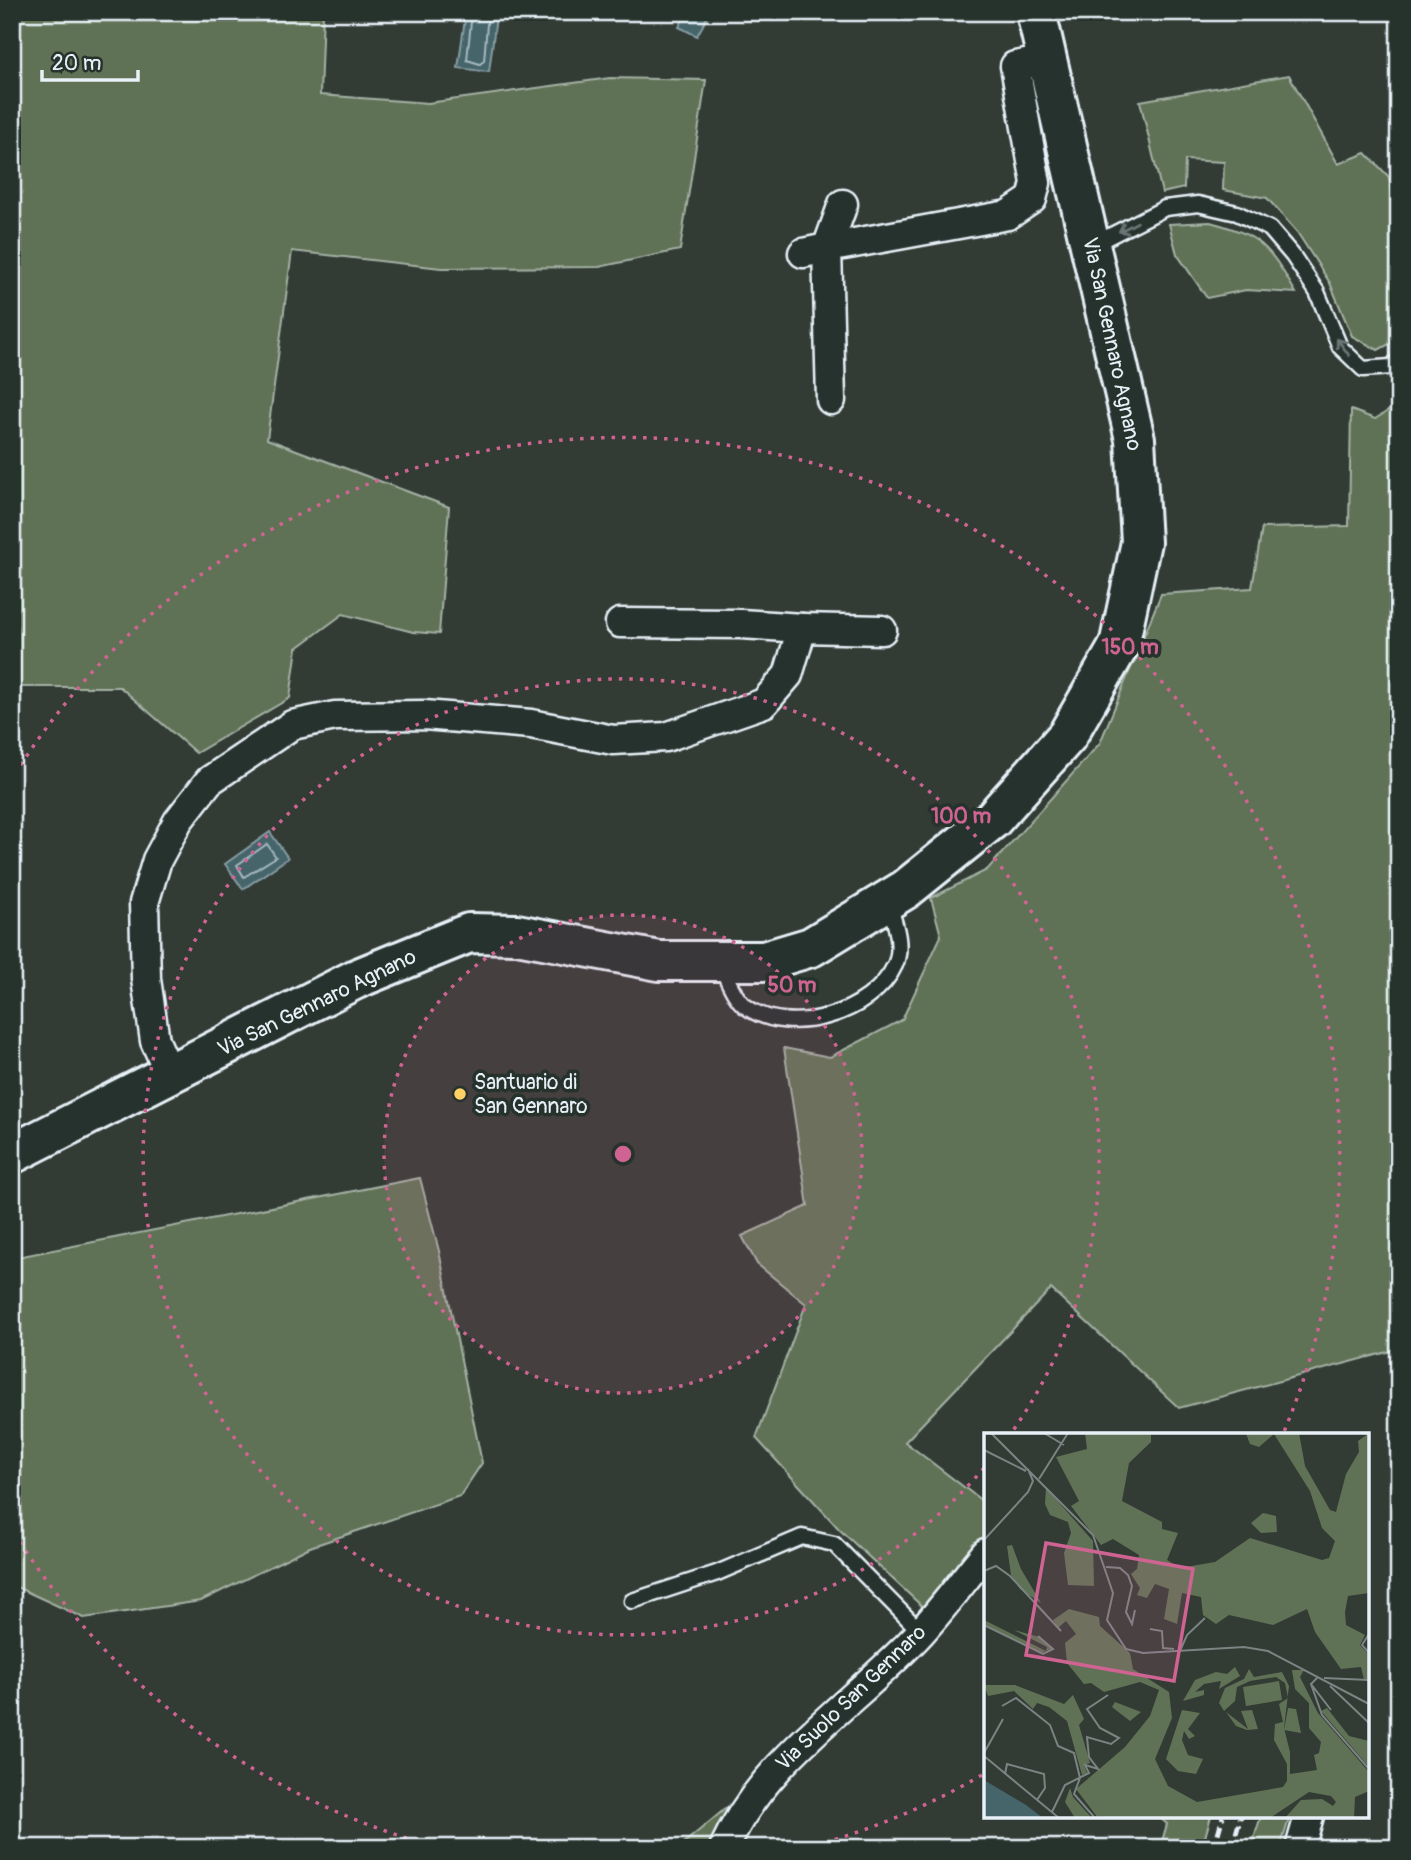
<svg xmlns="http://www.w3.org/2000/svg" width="1411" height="1860" font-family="Pangolin,sans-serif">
<rect width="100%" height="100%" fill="#333b35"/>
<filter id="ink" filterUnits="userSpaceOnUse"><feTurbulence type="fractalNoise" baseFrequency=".0143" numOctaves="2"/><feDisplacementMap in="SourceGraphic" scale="14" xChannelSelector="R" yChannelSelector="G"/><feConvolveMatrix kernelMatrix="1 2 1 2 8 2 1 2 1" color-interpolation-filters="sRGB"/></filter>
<g filter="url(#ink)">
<g fill="#607255" stroke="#a4b2a6" stroke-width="2">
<path d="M12 12H323L320 95 428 103 610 78 706 80 680 250 599 267 441 268 292 251 267 439 449 507 439 634 413 632 343 614 297 648 290 698 196 753 120 687H12V181L15 164 12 156Z"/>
<path d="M1289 75 1338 164 1366 153 1389 177 1399 227V339L1378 350 1352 336 1330 283 1297 232 1267 198 1223 190 1224 162 1185 160 1184 188 1162 193 1140 101Z"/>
<path d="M1210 222C1263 236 1269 247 1296 293L1246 290 1207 298 1177 254 1169 224Z"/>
<path d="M1399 404V1349L1179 1408 1051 1289 905 1442 986 1504V1548L925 1609 840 1530 756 1438 806 1304 757 1264 742 1236 808 1206 784 1048 830 1057 902 1020 941 936 931 898 987 870 1100 743 1161 594 1252 588 1262 528 1349 526 1351 410 1375 419Z"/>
<path d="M420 1178 439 1251 482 1463 460 1496 310 1547 201 1601 84 1618 12 1585V1258Z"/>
<path d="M749 1789 718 1848H678Z"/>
<path d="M1158 1816H1211L1202 1848H1160L1167 1824Z"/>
<path d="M1261 1816H1290L1280 1848H1251Z"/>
</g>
<g fill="#45656b" stroke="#869da3" stroke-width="2">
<path d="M466 12H493L496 17 489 72 458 68Z"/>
<path d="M687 12H710L697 36 679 27Z"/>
<path d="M270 832 288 858 243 889 225 864Z"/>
</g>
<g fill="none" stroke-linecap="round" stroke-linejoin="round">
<g stroke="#a7b9c0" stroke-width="2">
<path d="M472 12 467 60 480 64 484 61 488 12"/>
<path d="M267 844 276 857 244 877 237 865Z"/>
</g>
<defs>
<g id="service">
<path d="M1092 245 1165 208 1198 204 1237 213 1270 229 1293 256 1317 292 1340 347 1363 369 1391 367 1399 360"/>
<path d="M720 965C727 977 734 998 745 1006 790 1039 873 1013 895 965 904 945 894 920 888 902"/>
<path d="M632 1601 717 1573 802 1537 834 1544 921 1632"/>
</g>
<g id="minor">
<path d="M803 253 827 248 843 204"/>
<path d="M831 400 827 248 1008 215 1032 199 1036 183 1015 66 1047 60"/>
<path d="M802 628 882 630"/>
<path d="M170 1074 155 1041 146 979 144 903 157 860 178 821 209 781 292 725 335 716 424 715 531 724 613 740 666 737 764 703 788 675 802 628 741 624 620 623"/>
<path d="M724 1848C764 1758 857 1702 921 1632 944 1607 964 1579 986 1553"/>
<path d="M1300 1848 1309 1816"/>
</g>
<path id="primary" d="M12 1154 356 979 469 933 517 934 659 961H764L811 947 906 889 993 819 1067 736 1119 646 1141 542 1135 439 1036 12"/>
</defs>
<use href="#service" stroke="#e8f1f8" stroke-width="19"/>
<use href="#minor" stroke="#e8f1f8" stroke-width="33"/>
<use href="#primary" stroke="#e8f1f8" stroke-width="44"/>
<use href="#service" stroke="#26332d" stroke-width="14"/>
<use href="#minor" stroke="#26332d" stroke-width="28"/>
<use href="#primary" stroke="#26332d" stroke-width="38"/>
<g stroke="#e8f1f8" stroke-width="5" stroke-dasharray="10 5" stroke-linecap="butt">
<path d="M1214 1848 1223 1816"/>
<path d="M1232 1848 1241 1816"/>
</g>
</g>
<defs><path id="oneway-shaft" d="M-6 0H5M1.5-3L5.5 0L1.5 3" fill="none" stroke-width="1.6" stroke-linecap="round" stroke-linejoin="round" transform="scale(1.75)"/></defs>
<g stroke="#6a7674">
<use href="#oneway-shaft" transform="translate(1128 227) rotate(153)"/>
<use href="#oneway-shaft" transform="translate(1343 347) rotate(-126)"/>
</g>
</g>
<circle cx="623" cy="1154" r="239" fill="#cf6492" fill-opacity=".12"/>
<g fill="none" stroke="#cf6492" stroke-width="3.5" stroke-dasharray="3.5 7">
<circle cx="623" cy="1154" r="239"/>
<path d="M984 1468A478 478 0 1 1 1012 1432"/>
<path d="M982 1775A717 717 0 0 1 809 1847M437 1847A717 717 0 0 1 15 1534M15 774A717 717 0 0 1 1283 1434"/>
</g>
<circle fill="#ffd166" stroke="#26332d" stroke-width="2.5" cx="460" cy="1094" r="7"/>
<g text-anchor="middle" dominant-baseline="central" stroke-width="7" stroke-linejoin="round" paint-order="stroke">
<g font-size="21" fill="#e8f1f8" stroke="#26332d">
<text transform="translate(1112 344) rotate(78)">Via San Gennaro Agnano</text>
<text transform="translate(317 1003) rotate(-26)">Via San Gennaro Agnano</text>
<text transform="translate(851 1698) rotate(-44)">Via Suolo San Gennaro</text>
</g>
<g font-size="21" fill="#e8f1f8" stroke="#26332d" text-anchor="start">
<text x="474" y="1082">Santuario di<tspan x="474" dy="24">San Gennaro</tspan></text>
</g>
</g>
<g transform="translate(984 1433)">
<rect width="385" height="385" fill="#333b35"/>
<path d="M101 0H167V9L145 30 138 68 178 89V96L194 100 183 127 196 135 231 129 266 105 338 127 345 125 351 108 338 95 326 58 290 1 275 14 266 11 262 1 263 0H315L321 33 346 77 352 79 362 41 375 19 374 8 385 0V160L364 163 361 179 362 192 381 202 376 212 385 222V245L380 247 377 234 357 236 331 199 323 176 289 192 245 182 232 191 219 182 217 164 198 160 193 191 180 186 185 156 171 151 163 165 153 162 156 155 147 141 153 136 155 122 129 106 117 112 87 73 95 68 72 24 103 16ZM62 55 109 108 110 153 84 152 80 120 87 100 84 89 66 82 61 71ZM279 80 292 83 293 99 277 100 267 90ZM28 112 37 136 57 170 36 156 27 142 23 113ZM85 176 115 184 116 193 146 220 149 236 185 259 188 285 171 326 184 353 213 369 299 354 303 348V331L290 307 291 291 299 289 295 271 304 265 301 250 292 244 266 248 253 254 251 268 240 278 235 270 241 255 260 246 265 236 270 244 298 239 305 253 300 295 306 319V341L333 337 330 322 335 320 337 309 325 295V270L311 256 308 237H320L316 244 334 280 385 339V358L371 364 370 385H301L317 367 338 366 349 373 352 369 347 363 325 359 286 385H114L92 356 141 314 166 283 175 257 156 249 120 259 107 250 100 251 83 230 81 210 92 201 82 188 74 195 69 187ZM0 187 62 218 63 214 30 197 55 204 69 215 57 220 0 191ZM251 234 256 243 235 256 237 248 220 251 211 259 220 257V262L199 268 211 247 232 239 243 241ZM295 248 298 267 262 273 259 254ZM0 252H31L80 271 89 262 100 286 95 292 106 330 100 332 103 340 98 342 83 288 65 274 53 270 49 276 30 258 4 263ZM131 269 157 279 146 288 128 274ZM304 275 312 276 317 300 300 297ZM343 275 365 303 385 308V334L337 278ZM198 277 216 280 204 296 211 303 205 306 200 298 198 307 204 322 219 326 212 341 194 338 182 326ZM268 277 274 296 263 297 252 293 242 279 264 296 257 278ZM86 355 89 364 108 385H91L81 369Z" fill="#607255"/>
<path d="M0 347 42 372 59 385H0Z" fill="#45656b"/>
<path fill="none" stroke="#7b8483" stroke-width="2" d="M7 0 109 102 129 160 123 187 142 216 159 220 260 214 284 218 385 271M60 0 80 12M0 17 42 38M55 46 84 0M0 107 44 59 49 48 44 36M122 134 136 135 144 142 148 153 142 179 148 191 151 177M0 138 12 133 26 143 77 198M0 192 59 221 69 216 54 203M166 196 178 198 179 215 190 216M385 201 378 212 385 220M196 218 203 202 221 185M334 244 327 251 347 277M340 245 385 247M327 251 338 282 385 336M346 253 385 290M18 273 32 265 66 292 74 313 90 320 96 345M0 320 19 286M0 323 75 385M21 341 23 331 60 341 61 355 53 367M96 345 90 361 111 385M68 379 81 352 105 340 101 332 114 336 105 324 103 304 127 311 135 305 116 295 103 276 124 262"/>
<path fill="#cf6492" fill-opacity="0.15" stroke="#cf6492" stroke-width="3.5" d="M62 110 209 136 190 248 42 222Z"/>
<rect width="385" height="385" fill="none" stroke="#e8f1f8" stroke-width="3.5"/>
</g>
<circle cx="623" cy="1154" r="10" fill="#cf6492" stroke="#26332d" stroke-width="3.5"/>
<g font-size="21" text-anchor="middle" font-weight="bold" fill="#cf6492" stroke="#26332d" stroke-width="7" stroke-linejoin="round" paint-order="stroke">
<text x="1130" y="654">150 m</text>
<text x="961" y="823">100 m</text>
<text x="792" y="992">50 m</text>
</g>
<rect width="1411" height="1860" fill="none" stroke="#26332d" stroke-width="42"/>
<rect x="21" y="21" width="1369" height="1818" fill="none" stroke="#e8f1f8" stroke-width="2.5" filter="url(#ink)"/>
<path d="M42 70v10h96v-10" fill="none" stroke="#e8f1f8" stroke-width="3.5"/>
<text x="52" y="70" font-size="21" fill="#e8f1f8" stroke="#26332d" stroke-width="5" paint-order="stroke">20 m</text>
</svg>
